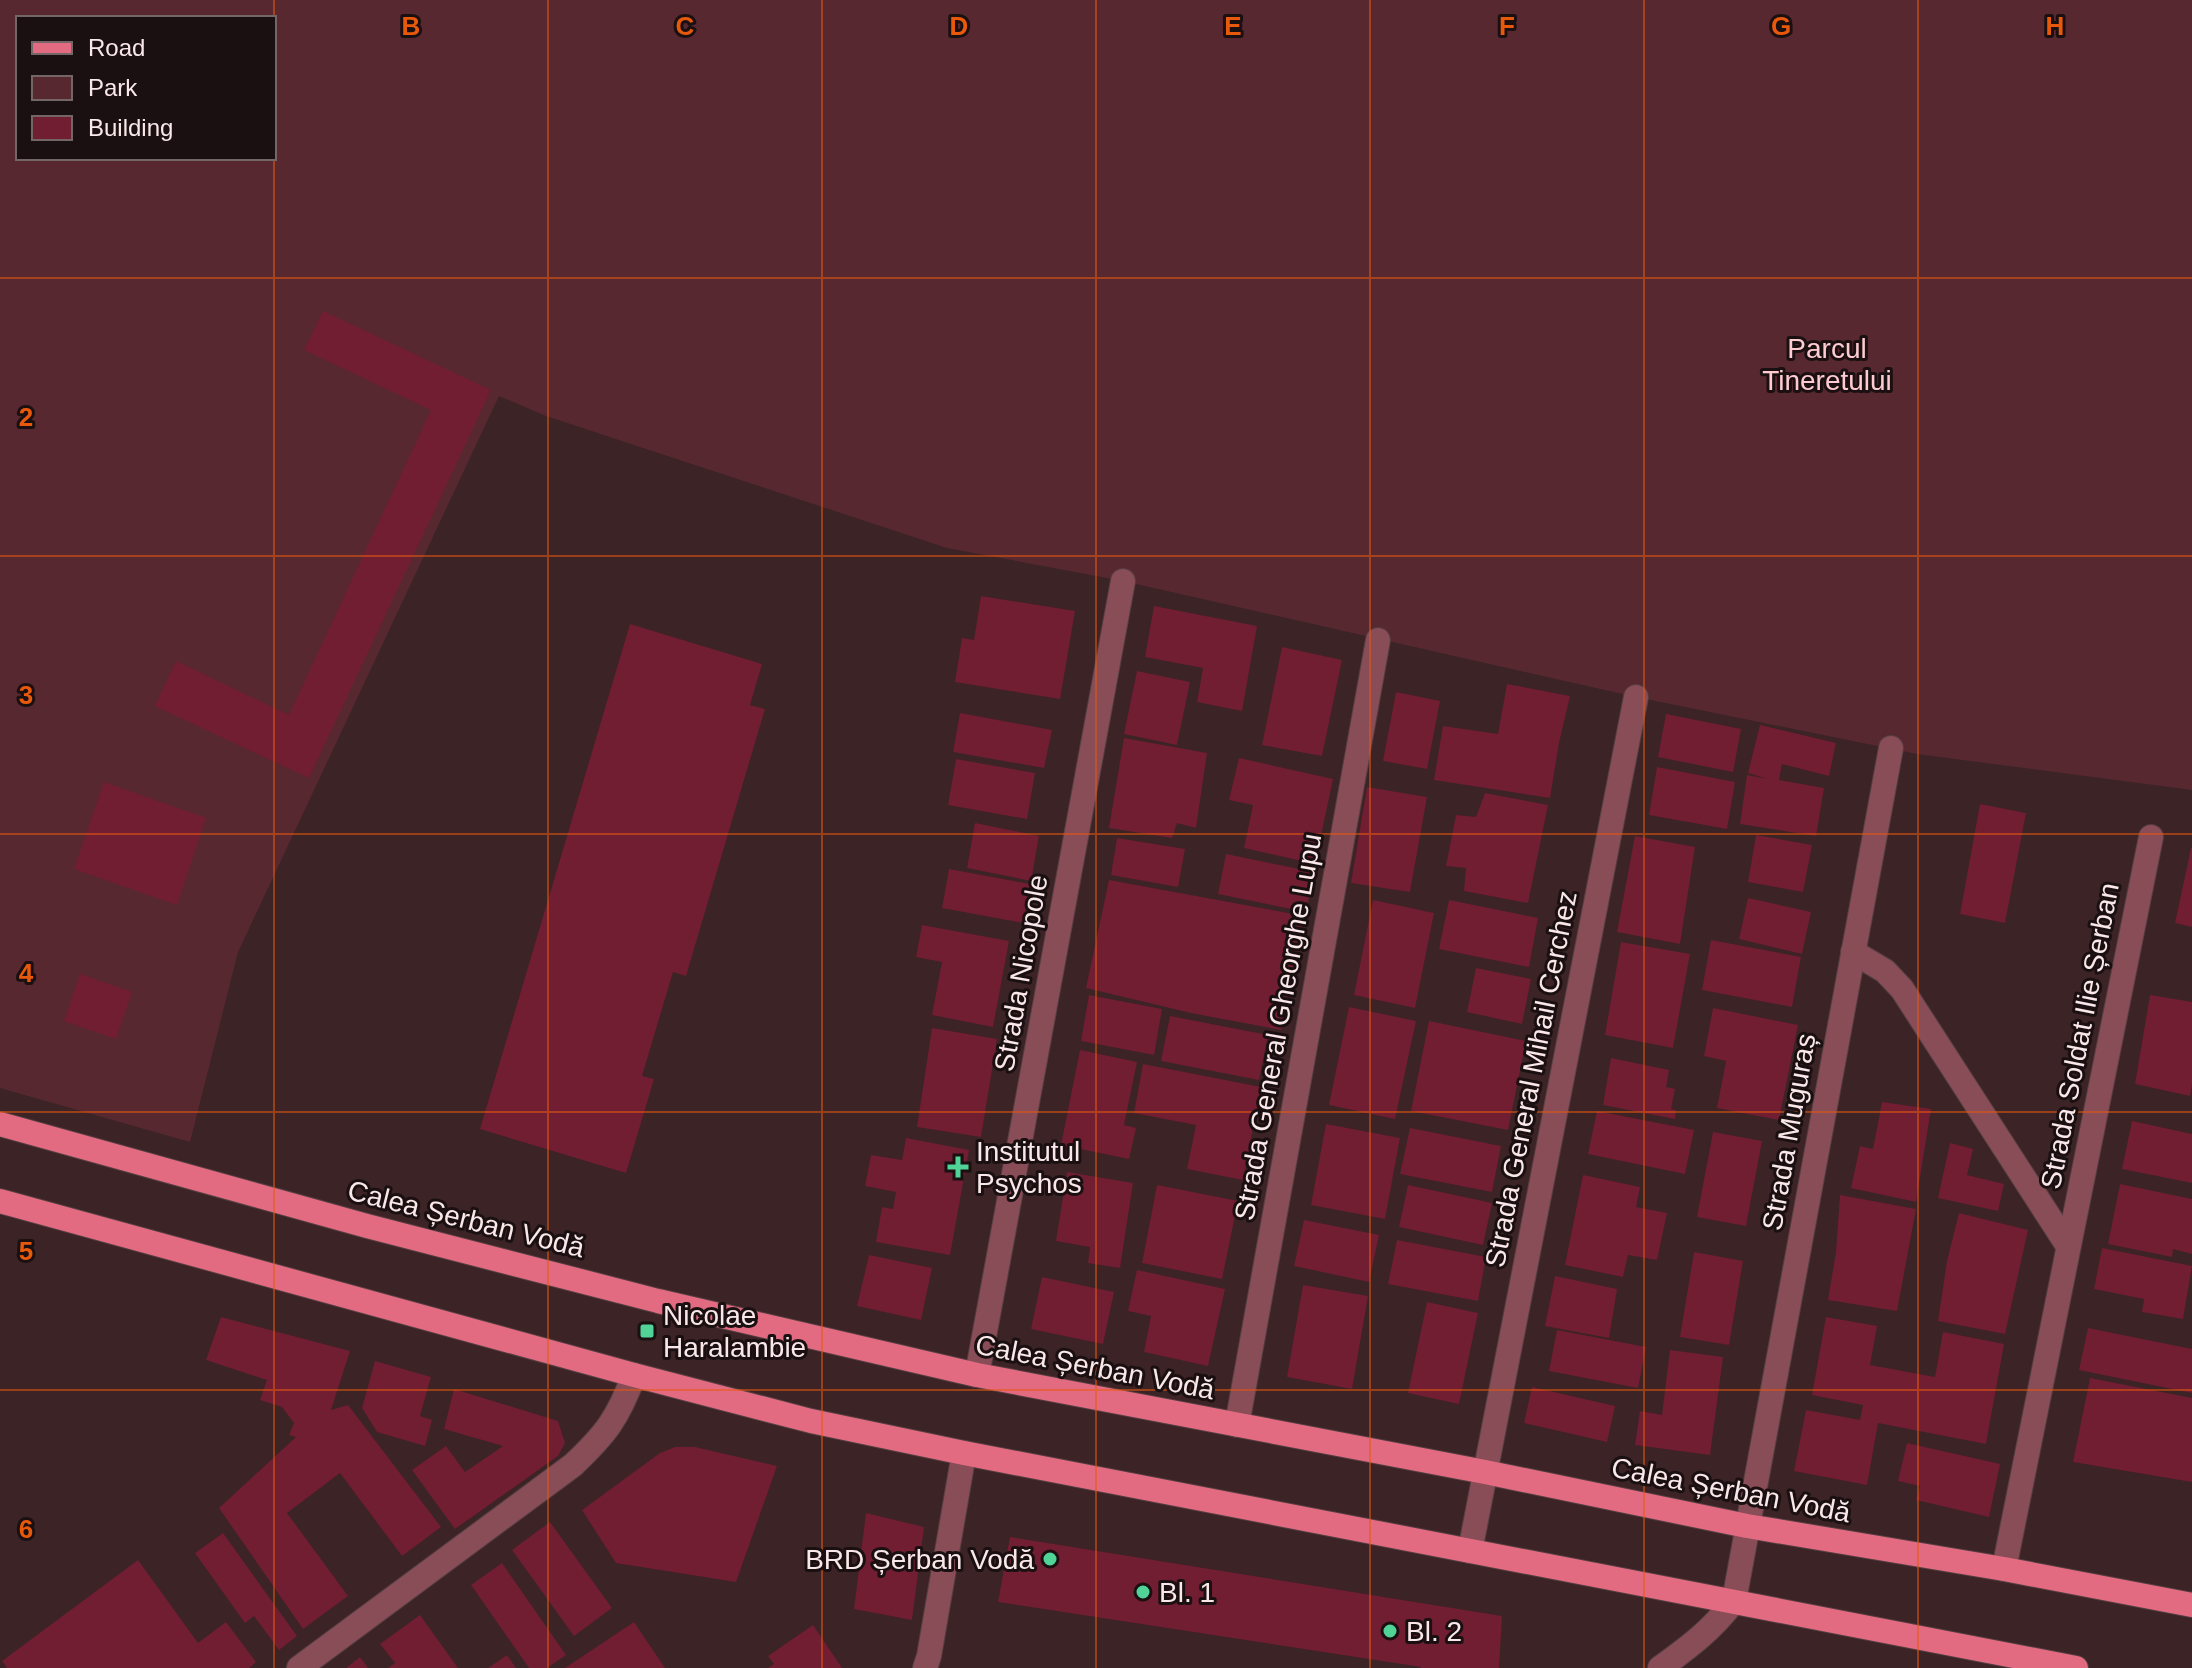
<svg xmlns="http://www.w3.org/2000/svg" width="2192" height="1668" font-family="Helvetica,sans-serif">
<rect width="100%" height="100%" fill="#3b2326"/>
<path fill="#582831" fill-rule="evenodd" d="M0 0H2192V790L1917 754 1636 697 1123 581 947 548 546 416 499 396 238 952 190 1142 0 1088ZM18 18H274V158H18Z"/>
<g fill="#711d32">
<path d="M323 311 491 390 309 778 155 706 176 661 289 715 431 410 304 350Z"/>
<path d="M981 596 1075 611 1060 699 955 682 962 638 974 640Z"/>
<path d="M1154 606 1257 626 1242 711 1197 702 1203 668 1145 657Z"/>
<path d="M630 624 762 664 750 705 765 709 686 976 673 972 642 1076 654 1079 626 1173 480 1129Z"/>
<path d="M1282 647 1342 660 1322 756 1262 745Z"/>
<path d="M1137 671 1190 682 1177 745 1124 734Z"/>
<path d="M1507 684 1570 696 1559 743 1550 798 1434 780 1443 726 1498 734Z"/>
<path d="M1396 692 1440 701 1427 769 1383 761Z"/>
<path d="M960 713 1052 730 1044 768 953 752Z"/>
<path d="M1666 714 1741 729 1733 772 1658 757Z"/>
<path d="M1760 725 1836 743 1829 776 1782 764 1779 780 1824 788 1816 836 1740 824 1747 775 1768 779 1748 773Z"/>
<path d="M1124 738 1207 753 1196 828 1177 823 1172 838 1109 828Z"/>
<path d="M1239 758 1333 779 1315 864 1244 848 1253 805 1229 800Z"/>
<path d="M956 759 1035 773 1027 819 948 805Z"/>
<path d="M1657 767 1735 782 1727 829 1649 815Z"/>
<path d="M104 782 206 818 177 905 74 869Z"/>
<path d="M1367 787 1427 797 1410 892 1351 883Z"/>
<path d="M1485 793 1548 805 1528 903 1464 891 1466 868 1446 866 1456 815 1476 817Z"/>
<path d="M1980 804 2026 813 2005 923 1960 914Z"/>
<path d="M975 823 1039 836 1031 881 967 868Z"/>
<path d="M1756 835 1812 845 1803 892 1748 882Z"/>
<path d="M1635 836 1695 847 1680 944 1617 932Z"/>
<path d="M1117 838 1185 849 1178 887 1111 875Z"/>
<path d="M2191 848H2192V927L2175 923Z"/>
<path d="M1226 854 1314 872 1306 912 1218 894Z"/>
<path d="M949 869 1030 884 1023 923 942 908Z"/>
<path d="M1109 880 1304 916 1281 1030 1191 1013 1086 988Z"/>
<path d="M1748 898 1811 912 1802 954 1739 939Z"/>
<path d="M1373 900 1434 913 1415 1008 1354 995Z"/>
<path d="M1449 900 1538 918 1529 967 1439 949Z"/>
<path d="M922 925 1009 941 993 1027 932 1015 942 962 916 957Z"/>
<path d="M1711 940 1801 957 1792 1007 1702 990Z"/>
<path d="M1621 942 1690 954 1673 1048 1605 1035Z"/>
<path d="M1476 968 1531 979 1522 1024 1467 1012Z"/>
<path d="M80 974 132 992 116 1039 64 1021Z"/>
<path d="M1089 995 1162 1009 1154 1055 1081 1041Z"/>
<path d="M2150 995 2192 1002V1084L2190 1096 2135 1084Z"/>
<path d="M1349 1007 1416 1021 1395 1119 1329 1105Z"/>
<path d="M1713 1008 1798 1025 1779 1120 1717 1108 1726 1061 1704 1056Z"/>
<path d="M1170 1016 1268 1035 1259 1080 1161 1061Z"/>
<path d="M1429 1021 1526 1041 1508 1130 1411 1111Z"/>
<path d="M932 1028 997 1039 981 1137 917 1127Z"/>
<path d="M1080 1050 1137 1062 1124 1125 1136 1128 1129 1159 1061 1145Z"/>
<path d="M1611 1058 1669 1070 1666 1087 1675 1089 1671 1109 1676 1110 1675 1119 1603 1105Z"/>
<path d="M1143 1064 1261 1087 1243 1180 1187 1169 1196 1125 1134 1113Z"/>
<path d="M1882 1102 1931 1109 1916 1202 1851 1188 1860 1146 1873 1149Z"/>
<path d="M1597 1111 1694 1130 1685 1174 1588 1154Z"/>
<path d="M2132 1121 2192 1134V1183L2122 1169Z"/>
<path d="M1326 1124 1400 1138 1385 1219 1311 1205Z"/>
<path d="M1410 1128 1501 1146 1492 1192 1400 1174Z"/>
<path d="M1713 1132 1762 1141 1746 1226 1697 1217Z"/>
<path d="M906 1138 969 1150 950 1255 876 1242 882 1207 893 1209 896 1192 865 1186 871 1155 902 1160Z"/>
<path d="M1950 1143 1973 1149 1967 1175 2004 1184 1998 1211 1938 1198Z"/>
<path d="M1067 1172 1133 1183 1120 1268 1088 1263 1090 1247 1056 1241Z"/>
<path d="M1583 1175 1640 1187 1636 1207 1667 1213 1657 1260 1628 1255 1623 1277 1565 1265Z"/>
<path d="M2120 1184 2192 1199V1254L2173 1249 2172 1257 2108 1244Z"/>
<path d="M1157 1185 1238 1201 1222 1279 1142 1263Z"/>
<path d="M1408 1185 1492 1203 1483 1245 1399 1227Z"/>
<path d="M1840 1195 1916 1209 1897 1311 1828 1300 1836 1252Z"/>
<path d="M1959 1213 2028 1230 2005 1334 1938 1321 1947 1261Z"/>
<path d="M1304 1220 1379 1235 1369 1282 1294 1266Z"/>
<path d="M1397 1240 1486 1257 1478 1301 1388 1284Z"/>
<path d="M2102 1248 2192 1266 2183 1319 2142 1312 2144 1299 2094 1289Z"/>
<path d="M1694 1252 1743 1261 1729 1345 1680 1337Z"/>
<path d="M869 1255 932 1268 921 1320 857 1306Z"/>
<path d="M1137 1270 1225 1289 1208 1366 1144 1352 1151 1316 1128 1311Z"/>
<path d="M1555 1276 1617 1289 1609 1338 1545 1326Z"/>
<path d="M1042 1277 1114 1292 1103 1344 1031 1329Z"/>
<path d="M1303 1285 1368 1296 1352 1389 1287 1377Z"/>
<path d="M1427 1302 1478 1313 1459 1404 1408 1393Z"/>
<path d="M221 1317 350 1351 331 1410 348 1405 441 1527 402 1556 340 1473 287 1513 348 1596 303 1629 219 1508 296 1437 289 1435 294 1423 282 1407 260 1400 267 1380 206 1360Z"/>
<path d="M1826 1317 1877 1326 1870 1365 1935 1377 1943 1332 2004 1344 1986 1444 1878 1423 1867 1485 1794 1471 1806 1410 1860 1420 1863 1405 1812 1395Z"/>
<path d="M2088 1328 2192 1349V1393L2079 1370Z"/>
<path d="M1557 1330 1646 1347 1638 1388 1549 1371Z"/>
<path d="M1670 1350 1723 1357 1710 1455 1635 1445 1640 1411 1662 1415Z"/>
<path d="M375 1361 431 1377 420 1416 432 1420 425 1446 377 1432 362 1408Z"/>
<path d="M2090 1378 2192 1398V1482L2073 1462Z"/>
<path d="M1532 1387 1615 1406 1607 1442 1524 1423Z"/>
<path d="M454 1389 558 1421 565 1443 558 1456 455 1529 412 1470 446 1446 465 1472 503 1446 444 1429Z"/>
<path d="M1907 1443 2000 1464 1989 1517 1916 1500 1920 1486 1898 1481Z"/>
<path d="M675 1447H695L777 1466 736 1582 616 1563 582 1510 660 1453Z"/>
<path d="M866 1513 924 1527 912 1620 854 1609Z"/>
<path d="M550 1522 612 1608 574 1636 512 1550Z"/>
<path d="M223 1533 297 1636 279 1650 254 1616 245 1623 195 1553Z"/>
<path d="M1010 1537 1502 1616 1499 1668H1420L1421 1667 998 1602Z"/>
<path d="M138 1560 198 1643 226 1622 256 1662 249 1668H7L2 1661Z"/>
<path d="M502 1563 566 1655 547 1668H529L471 1585Z"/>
<path d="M420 1615 458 1668H388L395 1663 380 1644Z"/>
<path d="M634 1622 665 1668H565Z"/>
<path d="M813 1625 842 1668H768L774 1664 768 1656Z"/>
<path d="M507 1655 516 1668H488Z"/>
<path d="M360 1657 368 1668H346Z"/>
</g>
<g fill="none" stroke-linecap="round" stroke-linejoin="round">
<defs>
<g id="minor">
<path d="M1853 952 1885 971 1902 989 2068 1246"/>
<path d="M977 1375 1123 581"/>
<path d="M1237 1425 1378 640"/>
<path d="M1470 1551 1636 697"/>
<path d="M2004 1569 2151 837"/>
<path d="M299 1668 573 1465C606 1434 618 1418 634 1375"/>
<path d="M925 1668 929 1656 964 1453"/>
<path d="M1660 1668C1689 1647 1712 1630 1734 1601L1891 748"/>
</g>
<g id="major">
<path d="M0 1124 367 1226 658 1301 977 1375 1485 1472 1747 1526 2004 1569 2192 1605"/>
<path d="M0 1201 634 1375 811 1421 964 1453 2076 1668"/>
</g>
</defs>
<use href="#minor" stroke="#563e41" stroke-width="26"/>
<use href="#major" stroke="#563e41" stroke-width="26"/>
<use href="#minor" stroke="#884d57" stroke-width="24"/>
<use href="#major" stroke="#e36b81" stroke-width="24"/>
</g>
<path fill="none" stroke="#e8590c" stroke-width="2" stroke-opacity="0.55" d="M274 0V18M548 0V1668M822 0V1668M1096 0V1668M1370 0V1668M1644 0V1668M1918 0V1668M274 18V158M274 158V1668M0 278H2192M0 556H2192M0 834H2192M0 1112H2192M0 1390H2192"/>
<g fill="#51d398" stroke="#1b1011" stroke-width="3">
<path d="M954 1155h8v8h8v8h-8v8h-8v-8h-8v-8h8z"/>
<rect x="639" y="1323" width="16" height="16" rx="4"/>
<circle cx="1050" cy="1559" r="8"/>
<circle cx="1143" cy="1592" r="8"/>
<circle cx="1390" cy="1631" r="8"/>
</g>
<g text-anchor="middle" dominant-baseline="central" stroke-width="6" stroke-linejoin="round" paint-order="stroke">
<g font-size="28" fill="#fecbd1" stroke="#1b1011">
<text x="1827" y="348">Parcul<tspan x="1827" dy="32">Tineretului</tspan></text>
</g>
<g font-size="28" fill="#f9e7e9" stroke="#1b1011">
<text transform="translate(1021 973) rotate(-80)">Strada Nicopole</text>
<text transform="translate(1278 1027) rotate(-80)">Strada General Gheorghe Lupu</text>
<text transform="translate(2080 1036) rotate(-79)">Strada Soldat Ilie Șerban</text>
<text transform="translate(1531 1079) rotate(-79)">Strada General Mihail Cerchez</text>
<text transform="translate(1789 1132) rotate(-80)">Strada Muguraș</text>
<text transform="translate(466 1219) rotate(14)">Calea Șerban Vodă</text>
<text transform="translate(1095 1367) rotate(11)">Calea Șerban Vodă</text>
<text transform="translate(1731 1490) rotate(11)">Calea Șerban Vodă</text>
</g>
<g font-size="28" fill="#f9e7e9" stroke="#1b1011" text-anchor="start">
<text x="976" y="1151">Institutul<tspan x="976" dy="32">Psychos</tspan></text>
<text x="663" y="1315">Nicolae<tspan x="663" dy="32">Haralambie</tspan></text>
<text x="1034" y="1559" text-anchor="end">BRD Șerban Vodă</text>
<text x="1159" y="1592">Bl. 1</text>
<text x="1406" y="1631">Bl. 2</text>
</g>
</g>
<g font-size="26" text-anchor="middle" font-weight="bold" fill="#e8590c" stroke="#1b1011" stroke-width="6" stroke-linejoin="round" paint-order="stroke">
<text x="411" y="35">B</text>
<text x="685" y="35">C</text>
<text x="959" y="35">D</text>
<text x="1233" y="35">E</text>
<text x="1507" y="35">F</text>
<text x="1781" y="35">G</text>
<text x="2055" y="35">H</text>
<text x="26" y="426">2</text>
<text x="26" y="704">3</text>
<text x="26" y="982">4</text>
<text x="26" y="1260">5</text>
<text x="26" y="1538">6</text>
</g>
<rect x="16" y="16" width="260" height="144" fill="#1b1011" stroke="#746667" stroke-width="2"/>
<rect x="32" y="42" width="40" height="12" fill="#e36b81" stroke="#746667" stroke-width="2"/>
<text x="88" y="56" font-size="24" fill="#f9e7e9">Road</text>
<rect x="32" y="76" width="40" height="24" fill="#582831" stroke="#746667" stroke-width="2"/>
<text x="88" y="96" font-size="24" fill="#f9e7e9">Park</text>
<rect x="32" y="116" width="40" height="24" fill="#711d32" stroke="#746667" stroke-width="2"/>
<text x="88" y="136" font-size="24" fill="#f9e7e9">Building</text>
</svg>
